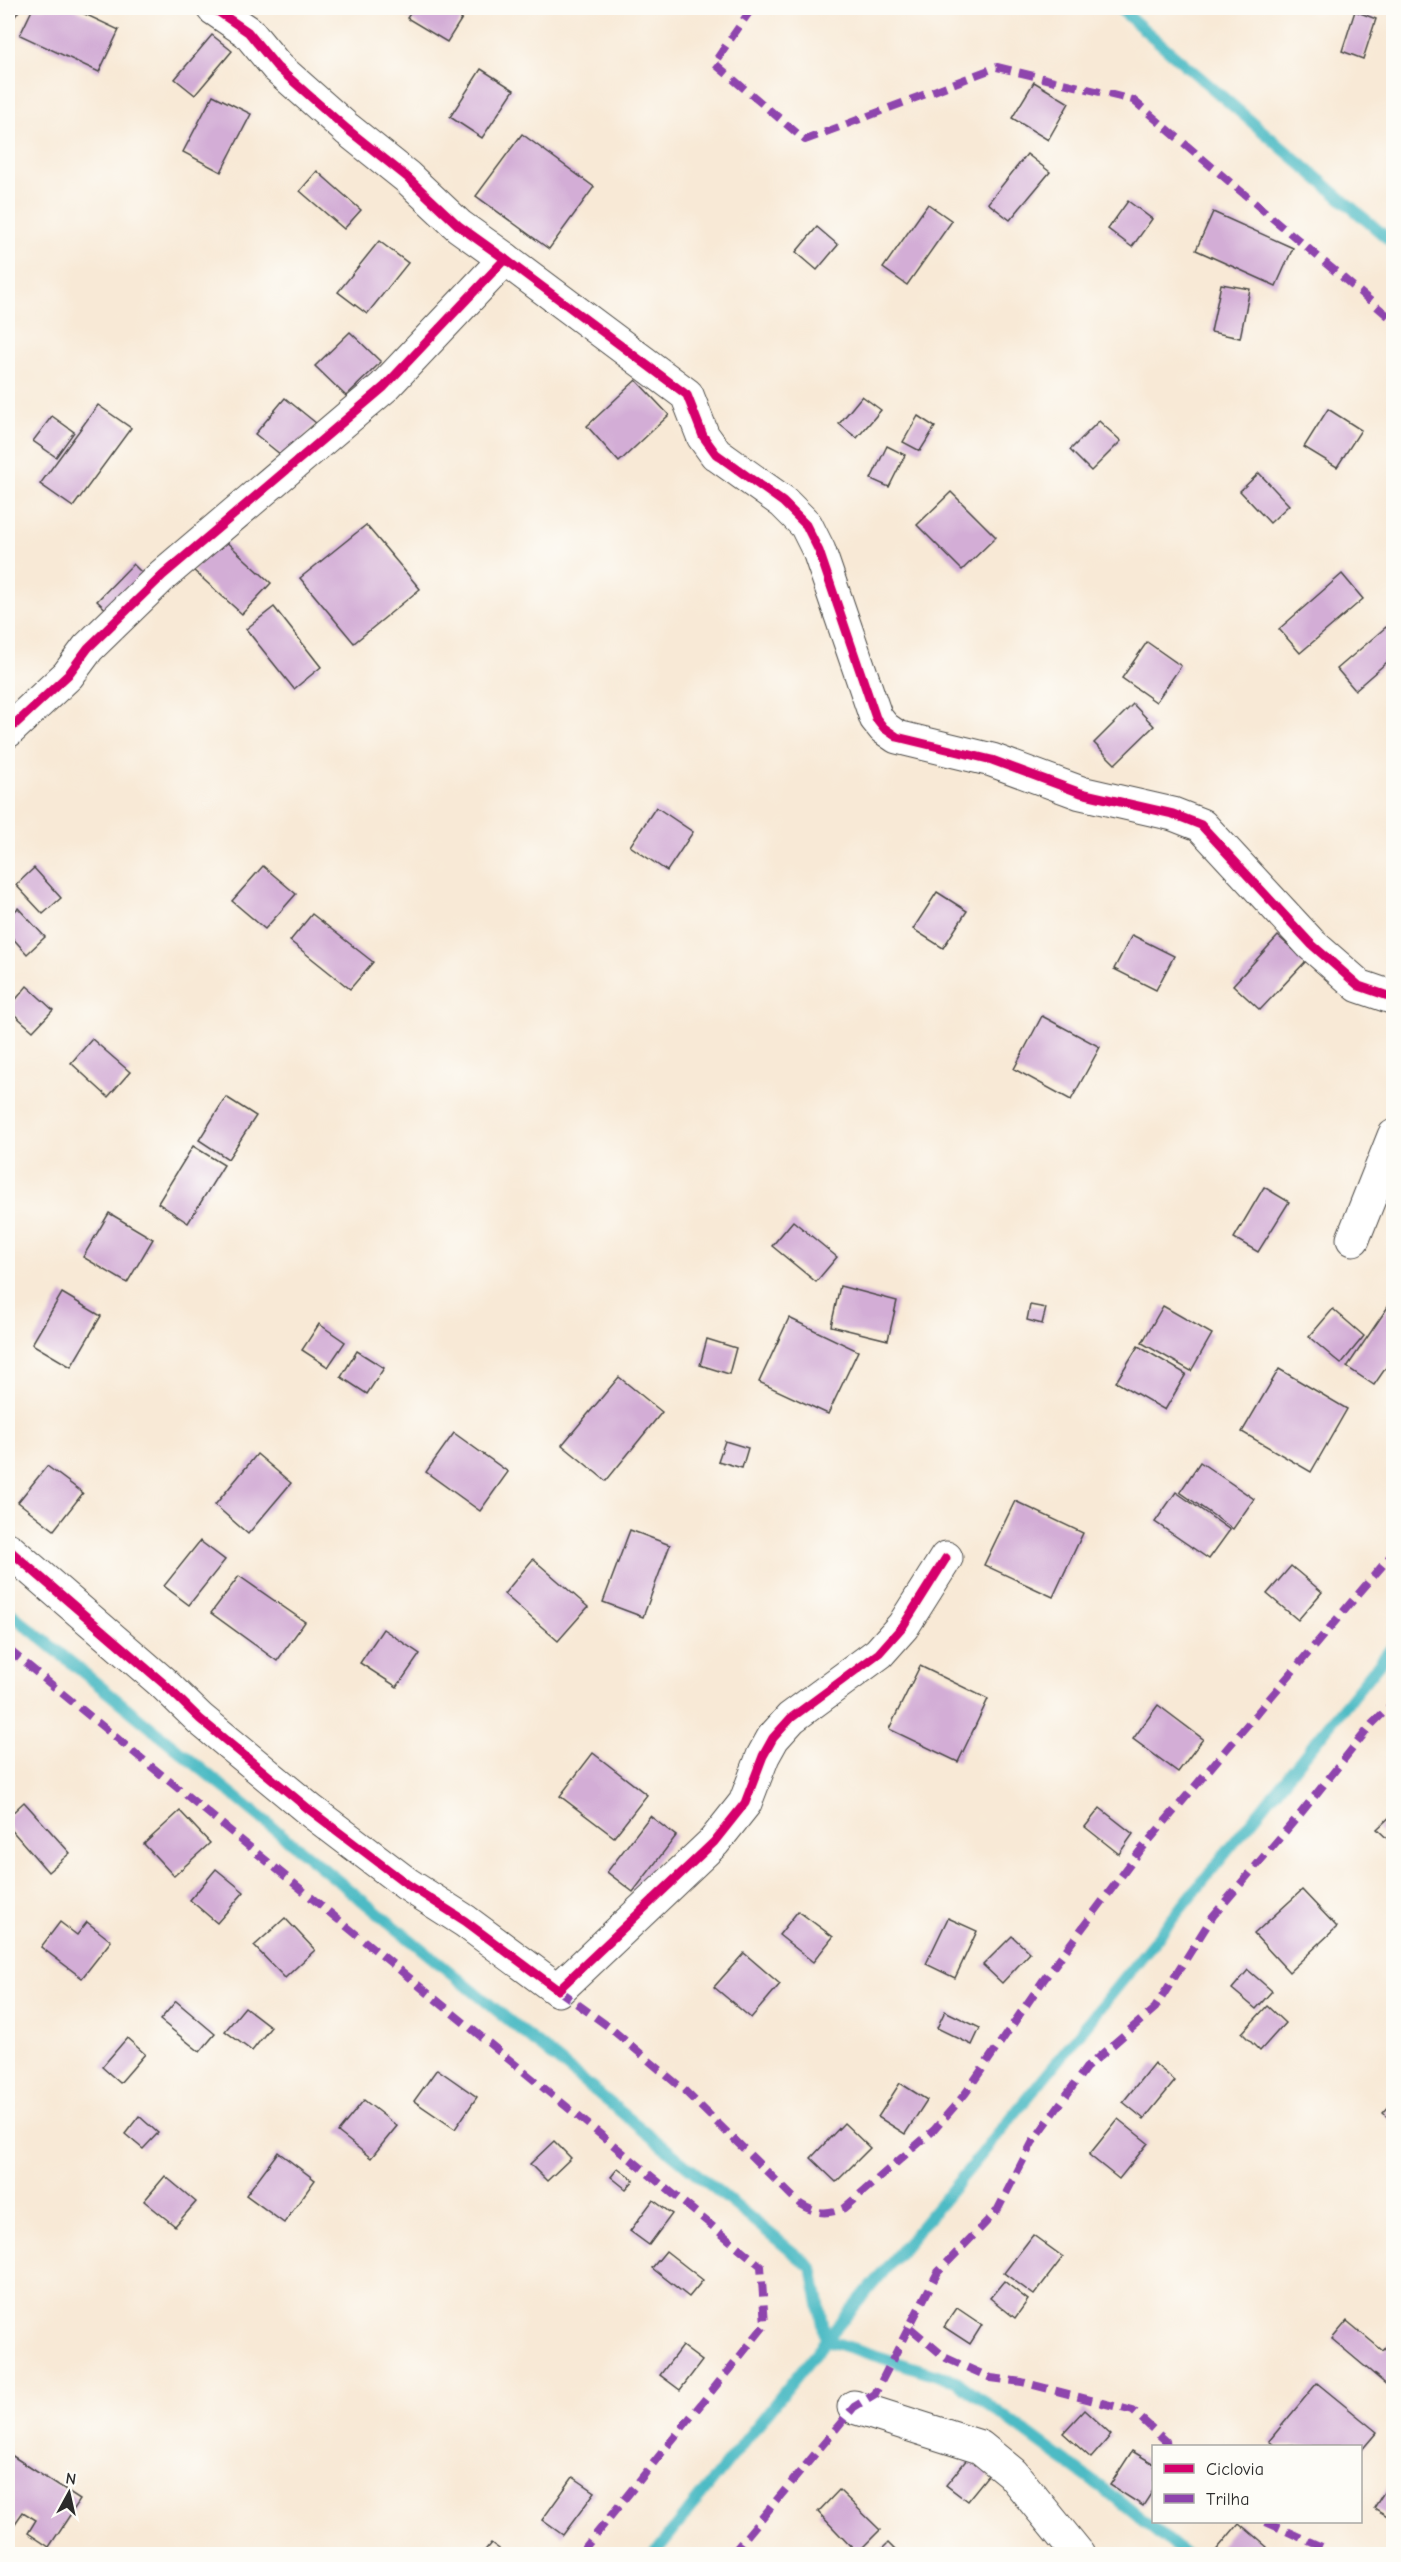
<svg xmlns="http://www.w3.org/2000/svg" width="1401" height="2562" font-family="'Comic Neue',sans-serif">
<rect width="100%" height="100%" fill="#fdfcf7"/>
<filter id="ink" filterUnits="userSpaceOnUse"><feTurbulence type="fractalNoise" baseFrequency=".0167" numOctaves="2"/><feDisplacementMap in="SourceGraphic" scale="12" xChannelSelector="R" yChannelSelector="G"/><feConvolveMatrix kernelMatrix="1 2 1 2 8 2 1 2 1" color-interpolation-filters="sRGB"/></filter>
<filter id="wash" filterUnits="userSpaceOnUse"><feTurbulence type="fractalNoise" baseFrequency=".008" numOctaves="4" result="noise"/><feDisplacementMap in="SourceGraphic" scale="24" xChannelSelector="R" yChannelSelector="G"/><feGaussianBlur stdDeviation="1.35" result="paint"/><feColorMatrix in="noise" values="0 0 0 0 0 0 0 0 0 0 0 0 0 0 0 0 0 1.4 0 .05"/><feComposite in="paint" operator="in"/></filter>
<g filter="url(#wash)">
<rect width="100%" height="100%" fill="#f8e9d6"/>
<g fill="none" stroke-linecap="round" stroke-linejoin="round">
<g stroke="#4dbbc5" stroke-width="12">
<path d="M1119 8 1394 244"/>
<path d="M8 1611 812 2268 826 2340 956 2381 1125 2505 1184 2554"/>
<path d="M654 2554 826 2340 981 2155 1394 1645"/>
</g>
</g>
<g id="blocks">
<g fill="#d3add6">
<path d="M8 8H21L8 26Z"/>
<path d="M33 8H72L119 30 99 72 20 35Z"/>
<path d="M414 8H452L464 15 447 42 407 18Z"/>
<path d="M1355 11 1376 19 1363 59 1342 51Z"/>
<path d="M212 35 232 51 195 95 175 79Z"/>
<path d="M481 69 514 90 482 138 450 117Z"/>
<path d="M1034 82 1069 103 1048 140 1012 118Z"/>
<path d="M213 95 251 114 221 172 183 152Z"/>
<path d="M522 134 594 187 549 249 476 196Z"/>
<path d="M1027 154 1050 172 1010 220 988 203Z"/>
<path d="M317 171 361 210 344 229 300 191Z"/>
<path d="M1128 201 1152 219 1132 247 1108 229Z"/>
<path d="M928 204 952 221 907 285 883 268Z"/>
<path d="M1213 212 1293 248 1276 286 1196 250Z"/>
<path d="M817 227 838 245 817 270 796 252Z"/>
<path d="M379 241 408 263 367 314 338 292Z"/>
<path d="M1221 284 1250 289 1240 338 1211 332Z"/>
<path d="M350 332 381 362 346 396 315 366Z"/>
<path d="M636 380 669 415 619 462 587 426Z"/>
<path d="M862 396 881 410 857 438 839 424Z"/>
<path d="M285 398 316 423 286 459 255 434Z"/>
<path d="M98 405 131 428 73 507 40 484Z"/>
<path d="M1328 409 1361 430 1337 467 1304 447Z"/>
<path d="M52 416 74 432 56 457 33 441Z"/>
<path d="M918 416 935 427 920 451 903 442Z"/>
<path d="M1099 421 1121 441 1091 471 1070 450Z"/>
<path d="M887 446 905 455 889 487 871 479Z"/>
<path d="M1259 473 1289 505 1270 523 1240 491Z"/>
<path d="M951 492 996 537 962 570 917 525Z"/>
<path d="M366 525 420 589 354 643 300 578Z"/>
<path d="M222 538 271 583 242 614 193 570Z"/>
<path d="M133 564 150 581 114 617 97 601Z"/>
<path d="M1342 574 1363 599 1300 653 1279 629Z"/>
<path d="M274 607 321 667 294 689 246 629Z"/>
<path d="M1386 627 1394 637V656L1355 690 1337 669Z"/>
<path d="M1147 642 1181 666 1156 702 1122 678Z"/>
<path d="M1133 704 1154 726 1115 764 1094 743Z"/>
<path d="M656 807 693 832 667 871 630 846Z"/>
<path d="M263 866 296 894 265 929 232 901Z"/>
<path d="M34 868 61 898 43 914 16 885Z"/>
<path d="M937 892 967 911 943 948 913 929Z"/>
<path d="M18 908 45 937 27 954 8 933V918Z"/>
<path d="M312 914 373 962 350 989 290 941Z"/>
<path d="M1132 935 1174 956 1156 990 1114 969Z"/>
<path d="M1278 936 1306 961 1260 1010 1233 985Z"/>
<path d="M27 986 53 1010 33 1031 8 1009Z"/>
<path d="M1042 1016 1100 1047 1071 1100 1014 1069Z"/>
<path d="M92 1039 130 1072 108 1097 71 1063Z"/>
<path d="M226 1097 256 1116 228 1159 199 1140Z"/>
<path d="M193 1146 224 1165 188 1223 158 1203Z"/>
<path d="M1264 1187 1289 1202 1258 1252 1234 1238Z"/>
<path d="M109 1213 153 1239 127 1283 83 1257Z"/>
<path d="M793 1221 837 1257 816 1282 772 1246Z"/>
<path d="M840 1286 897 1301 888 1340 831 1326Z"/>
<path d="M62 1293 101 1316 71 1367 32 1344Z"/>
<path d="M1394 1298V1356L1374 1385 1347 1367Z"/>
<path d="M1030 1305 1046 1308 1042 1324 1027 1320Z"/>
<path d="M1163 1306 1212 1334 1191 1371 1142 1343Z"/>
<path d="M1333 1309 1364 1336 1341 1364 1309 1337Z"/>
<path d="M789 1318 858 1351 828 1414 759 1382Z"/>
<path d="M319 1324 345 1342 328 1367 302 1350Z"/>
<path d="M707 1339 736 1348 729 1374 700 1365Z"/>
<path d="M1138 1346 1186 1374 1165 1410 1116 1382Z"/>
<path d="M357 1351 384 1368 367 1394 341 1377Z"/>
<path d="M1279 1369 1347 1409 1311 1472 1242 1432Z"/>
<path d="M619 1377 662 1412 606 1481 562 1445Z"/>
<path d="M454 1433 508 1472 480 1511 426 1472Z"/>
<path d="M725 1441 748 1448 742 1468 718 1461Z"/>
<path d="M257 1454 291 1483 248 1534 215 1505Z"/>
<path d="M1200 1462 1254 1499 1233 1529 1180 1492Z"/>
<path d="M47 1466 83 1493 54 1530 18 1502Z"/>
<path d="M1176 1492 1230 1530 1209 1559 1155 1522Z"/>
<path d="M1015 1501 1083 1533 1053 1597 984 1565Z"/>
<path d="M630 1530 670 1545 643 1617 603 1602Z"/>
<path d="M200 1541 225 1560 189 1605 164 1586Z"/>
<path d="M533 1559 588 1607 558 1641 504 1594Z"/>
<path d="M1291 1566 1322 1592 1298 1620 1267 1594Z"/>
<path d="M239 1576 305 1622 277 1661 211 1613Z"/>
<path d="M383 1629 420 1654 397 1687 360 1663Z"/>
<path d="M920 1666 988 1699 958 1762 889 1729Z"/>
<path d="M1158 1705 1203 1739 1178 1772 1133 1739Z"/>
<path d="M593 1753 647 1795 614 1837 560 1796Z"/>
<path d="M24 1802 70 1853 48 1872 8 1826V1817Z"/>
<path d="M1100 1808 1133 1834 1119 1854 1085 1827Z"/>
<path d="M180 1811 210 1843 174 1876 144 1844Z"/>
<path d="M1394 1813V1845L1377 1829Z"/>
<path d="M650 1816 676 1836 633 1892 607 1872Z"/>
<path d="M216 1869 244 1892 217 1923 190 1900Z"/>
<path d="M1302 1890 1337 1927 1289 1972 1254 1934Z"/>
<path d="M798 1911 833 1937 813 1962 779 1935Z"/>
<path d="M285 1918 315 1950 285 1978 254 1946Z"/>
<path d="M948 1918 977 1931 955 1978 926 1964Z"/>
<path d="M60 1922 77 1935 87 1922 111 1941 82 1978 41 1947Z"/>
<path d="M1012 1936 1030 1953 1002 1983 983 1965Z"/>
<path d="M744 1953 780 1984 751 2018 714 1987Z"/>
<path d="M1248 1970 1272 1991 1256 2009 1232 1989Z"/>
<path d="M176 2001 215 2034 200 2052 160 2020Z"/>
<path d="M1267 2006 1285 2023 1260 2051 1242 2033Z"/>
<path d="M245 2007 271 2027 252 2051 225 2031Z"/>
<path d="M945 2011 980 2028 972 2045 937 2028Z"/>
<path d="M127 2038 145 2054 120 2083 102 2067Z"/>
<path d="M1154 2063 1175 2081 1144 2119 1123 2102Z"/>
<path d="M8 2067 15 2073 8 2082Z"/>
<path d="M437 2069 477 2097 455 2129 414 2101Z"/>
<path d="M900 2083 927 2100 905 2134 878 2117Z"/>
<path d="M364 2100 397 2126 371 2158 338 2132Z"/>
<path d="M1394 2101V2123L1383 2113Z"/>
<path d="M139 2116 158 2133 143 2149 125 2134Z"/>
<path d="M1118 2119 1148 2143 1119 2179 1089 2155Z"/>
<path d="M844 2123 870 2148 836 2182 811 2158Z"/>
<path d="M554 2141 571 2158 547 2181 530 2164Z"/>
<path d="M278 2152 315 2180 284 2223 246 2195Z"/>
<path d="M618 2168 634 2180 626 2189 611 2177Z"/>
<path d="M165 2176 196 2202 175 2226 144 2201Z"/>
<path d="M653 2200 672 2214 649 2245 630 2231Z"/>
<path d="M1033 2235 1063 2257 1034 2295 1004 2273Z"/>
<path d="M666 2251 703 2280 689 2297 652 2268Z"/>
<path d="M1004 2281 1028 2300 1015 2318 990 2298Z"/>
<path d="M957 2308 982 2325 970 2344 944 2327Z"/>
<path d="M1347 2321 1383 2351 1394 2338V2380L1388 2386 1332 2339Z"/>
<path d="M682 2346 702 2361 680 2390 660 2375Z"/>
<path d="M1317 2383 1377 2432 1360 2452V2446H1275L1269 2441Z"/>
<path d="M1084 2410 1111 2435 1091 2458 1063 2433Z"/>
<path d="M1132 2451 1154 2464V2489L1143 2506 1110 2485Z"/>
<path d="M8 2453 80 2500 49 2547 28 2533 36 2520 23 2512 14 2525 8 2521Z"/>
<path d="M968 2458 989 2474 967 2501 946 2485Z"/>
<path d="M1394 2476V2520L1374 2508Z"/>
<path d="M573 2477 595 2492 563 2535 542 2520Z"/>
<path d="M839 2490 880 2530 857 2553 818 2512Z"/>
<path d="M1239 2523 1267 2547 1261 2554H1215L1214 2553Z"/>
<path d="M491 2543 506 2554H482Z"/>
<path d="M888 2543 899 2554H877Z"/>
</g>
</g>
</g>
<g filter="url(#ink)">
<use href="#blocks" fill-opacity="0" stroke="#4a4845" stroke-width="1.5"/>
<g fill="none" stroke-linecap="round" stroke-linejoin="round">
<defs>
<g id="minor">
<path d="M505 259 687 395 703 436 716 454 783 502 806 525 819 551 876 718 884 728 897 737 992 760 1081 793 1173 814 1201 825 1311 944 1359 986 1394 998"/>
<path d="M8 731 68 675 88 648 163 575 384 387 505 259 459 226 407 177 347 129 277 67 248 32 213 8"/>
<path d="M1353 1239 1394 1136"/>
<path d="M8 1549 163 1683 200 1719 311 1811 407 1884 465 1921 558 1990 714 1842 745 1803 763 1756 773 1738 791 1718 879 1653 903 1626 946 1558"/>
<path d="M854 2407 980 2447 1012 2473 1078 2554"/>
</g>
</defs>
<use href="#minor" stroke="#4a4845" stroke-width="35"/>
<use href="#minor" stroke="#fff" stroke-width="33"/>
<g stroke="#8e44ad" stroke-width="8" stroke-dasharray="15 8" stroke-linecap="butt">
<path d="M752 8 714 63 805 140 997 67 1133 100 1394 321"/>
<path d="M8 1649 761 2266 765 2325 580 2554"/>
<path d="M558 1990 609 2027 684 2090 800 2204C816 2214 827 2215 844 2208L934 2130 965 2094 1042 1982 1140 1851 1394 1552"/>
<path d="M1167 2446 1166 2441 1133 2411 1022 2382 991 2378 946 2358 909 2327 938 2272 997 2211 1032 2143 1086 2068 1155 2008 1213 1916 1301 1813 1372 1724 1394 1702"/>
<path d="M1266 2522 1324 2548 1331 2554"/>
<path d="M732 2554 854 2407 875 2394 909 2327"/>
</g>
<defs>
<g id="cycleway">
<path d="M505 259 687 395 703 436 716 454 783 502 806 525 819 551 876 718 884 728 897 737 992 760 1081 793 1173 814 1201 825 1311 944 1359 986 1394 998"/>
<path d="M8 731 68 675 88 648 163 575 384 387 505 259 459 226 407 177 347 129 277 67 248 32 213 8"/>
<path d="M8 1549 163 1683 200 1719 311 1811 407 1884 465 1921 558 1990 714 1842 745 1803 763 1756 773 1738 791 1718 879 1653 903 1626 946 1558"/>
</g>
</defs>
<use href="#cycleway" stroke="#fdfcf7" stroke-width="13"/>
<use href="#cycleway" stroke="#d6006c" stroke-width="9"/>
</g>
</g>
<rect width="1401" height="2562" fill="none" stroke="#fdfcf7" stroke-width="30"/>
<rect x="1152" y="2445" width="210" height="78" fill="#fdfcf7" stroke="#a9a8a5" stroke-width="1.5"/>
<rect x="1164" y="2464" width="30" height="9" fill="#d6006c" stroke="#a9a8a5" stroke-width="1.5"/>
<text x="1206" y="2475" font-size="18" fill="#2b2b2b">Ciclovia</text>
<rect x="1164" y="2494" width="30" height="9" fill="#8e44ad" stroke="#a9a8a5" stroke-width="1.5"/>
<text x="1206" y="2505" font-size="18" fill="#2b2b2b">Trilha</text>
<g transform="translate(69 2493) rotate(8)" stroke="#fdfcf7" stroke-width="4.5" paint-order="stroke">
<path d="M0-4.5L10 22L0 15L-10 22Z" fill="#2b2b2b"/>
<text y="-9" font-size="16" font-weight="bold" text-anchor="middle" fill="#2b2b2b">N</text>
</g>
</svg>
